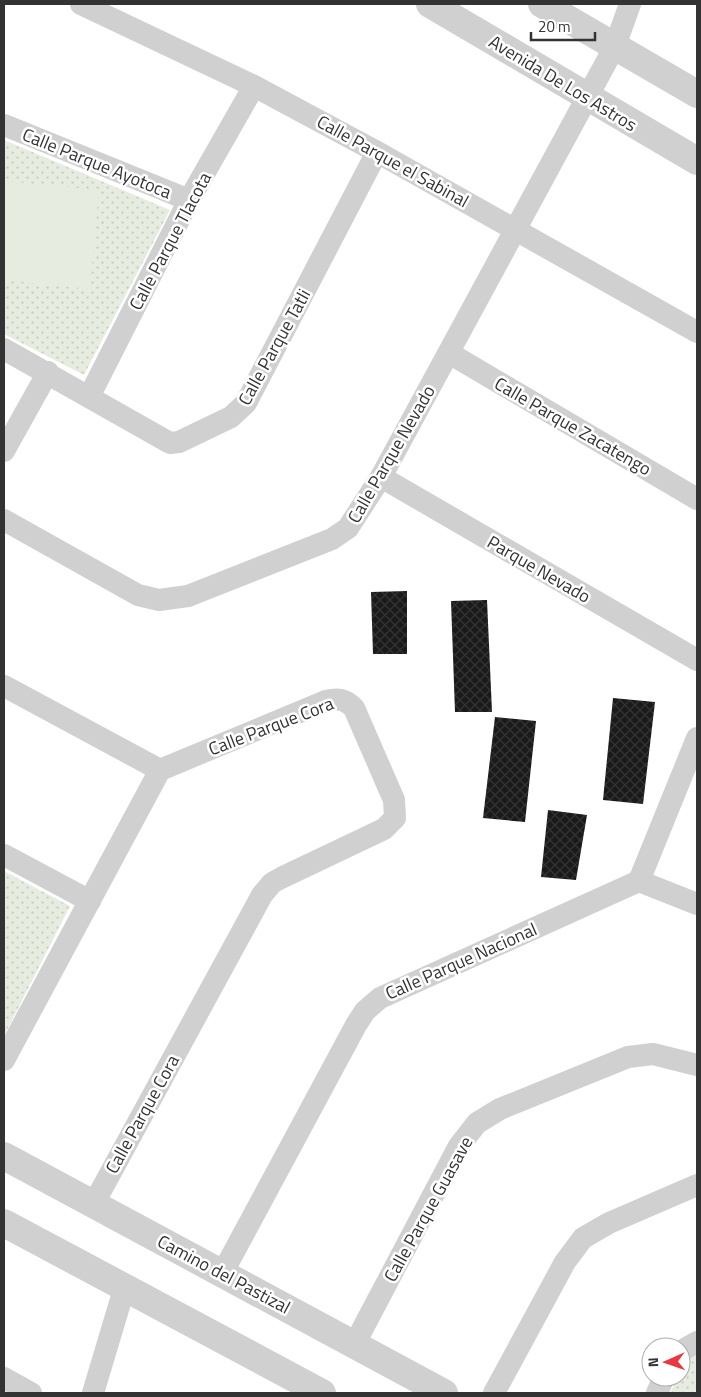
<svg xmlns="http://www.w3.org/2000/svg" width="701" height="1397" font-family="'Titillium Web',sans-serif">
<defs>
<pattern id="green-dots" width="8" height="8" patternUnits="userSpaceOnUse" patternTransform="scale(1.25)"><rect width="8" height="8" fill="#e6ecdf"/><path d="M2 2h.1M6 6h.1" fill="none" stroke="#c6cbc0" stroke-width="1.8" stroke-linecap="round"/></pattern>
<pattern id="building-cross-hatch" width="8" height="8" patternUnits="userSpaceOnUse" patternTransform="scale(1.25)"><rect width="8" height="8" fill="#1a1a1a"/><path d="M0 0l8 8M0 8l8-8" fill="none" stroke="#333"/></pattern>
</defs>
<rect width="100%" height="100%" fill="#fff"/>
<g fill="url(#green-dots)">
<path d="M4 140 170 210 84 375 4 334Z"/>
<path d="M4 871 70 906 4 1036Z"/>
<path d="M697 1349V1393H670L678 1377H681V1372L691 1352Z"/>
</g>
<path fill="#e6ecdf" d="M4 181 99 190 90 289 4 280Z"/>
<g fill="url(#building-cross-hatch)">
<path d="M407 591V654H373L371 592Z"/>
<path d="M487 600 492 712H455L451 601Z"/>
<path d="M613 698 655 702 643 804 603 800Z"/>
<path d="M495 717 536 721 525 822 483 818Z"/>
<path d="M548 810 587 815 576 880 541 877Z"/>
</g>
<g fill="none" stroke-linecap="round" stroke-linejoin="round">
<g stroke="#d0d0d0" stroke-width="22">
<path d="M81 4 254 86 377 152 697 332"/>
<path d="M4 125 189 200"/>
<path d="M4 349 170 443 179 442 231 417 246 403 377 152"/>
<path d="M449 353 697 499"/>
<path d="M89 397 189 200 254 86"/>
<path d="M4 451 48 372"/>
<path d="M381 477 697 660"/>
<path d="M4 520 138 595 159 600 188 596 332 539 348 528 381 477 615 46 630 4"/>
<path d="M4 686 160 770"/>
<path d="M4 855 90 901"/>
<path d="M639 881 697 738"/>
<path d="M4 1060 160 770 326 701C338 698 345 699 354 708L394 800 395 818 384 829 281 878 272 883 262 895 93 1205"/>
<path d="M223 1272 356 1025 365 1011 380 998 639 881 697 904"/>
<path d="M354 1345 459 1146 477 1123 500 1109 628 1057 653 1054 697 1065"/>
<path d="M681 1351 697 1342"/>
<path d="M4 1378 31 1393"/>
<path d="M93 1393 125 1286"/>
<path d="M494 1393 565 1262 583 1238 609 1223 697 1185"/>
<path d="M657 1393 664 1377"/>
</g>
<g stroke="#d0d0d0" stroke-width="28">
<path d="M430 4 697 161"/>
<path d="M542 4 697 94"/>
<path d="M4 1156 444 1393"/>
<path d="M4 1223 322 1393"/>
</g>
</g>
<g text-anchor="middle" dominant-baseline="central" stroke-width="5" stroke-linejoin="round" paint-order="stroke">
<g font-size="18" fill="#333" stroke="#fff">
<text transform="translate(563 83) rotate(31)">Avenida De Los Astros</text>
<text transform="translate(393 161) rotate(29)">Calle Parque el Sabinal</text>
<text transform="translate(97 163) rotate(22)">Calle Parque Ayotoca</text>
<text transform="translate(170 241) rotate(-62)">Calle Parque Tlacota</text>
<text transform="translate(274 347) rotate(-61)">Calle Parque Tatli</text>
<text transform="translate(573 426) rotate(30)">Calle Parque Zacatengo</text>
<text transform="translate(391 454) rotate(-60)">Calle Parque Nevado</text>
<text transform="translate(539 569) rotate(30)">Parque Nevado</text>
<text transform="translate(271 726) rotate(-21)">Calle Parque Cora</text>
<text transform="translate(461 961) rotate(-24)">Calle Parque Nacional</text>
<text transform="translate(142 1114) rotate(-61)">Calle Parque Cora</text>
<text transform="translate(428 1209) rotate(-61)">Calle Parque Guasave</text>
<text transform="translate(224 1274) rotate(28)">Camino del Pastizal</text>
</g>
</g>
<rect width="701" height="1397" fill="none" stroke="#333333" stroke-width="10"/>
<g transform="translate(666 1362) rotate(268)"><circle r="24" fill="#ffffff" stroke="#adadad"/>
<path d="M0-4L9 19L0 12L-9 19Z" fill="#e63946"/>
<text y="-8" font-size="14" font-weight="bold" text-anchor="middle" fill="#333333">N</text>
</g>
<path d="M531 32v8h64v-8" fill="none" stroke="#333333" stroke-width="2.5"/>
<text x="538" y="32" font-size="15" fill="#333333" stroke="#ffffff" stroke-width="4" paint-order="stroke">20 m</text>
</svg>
